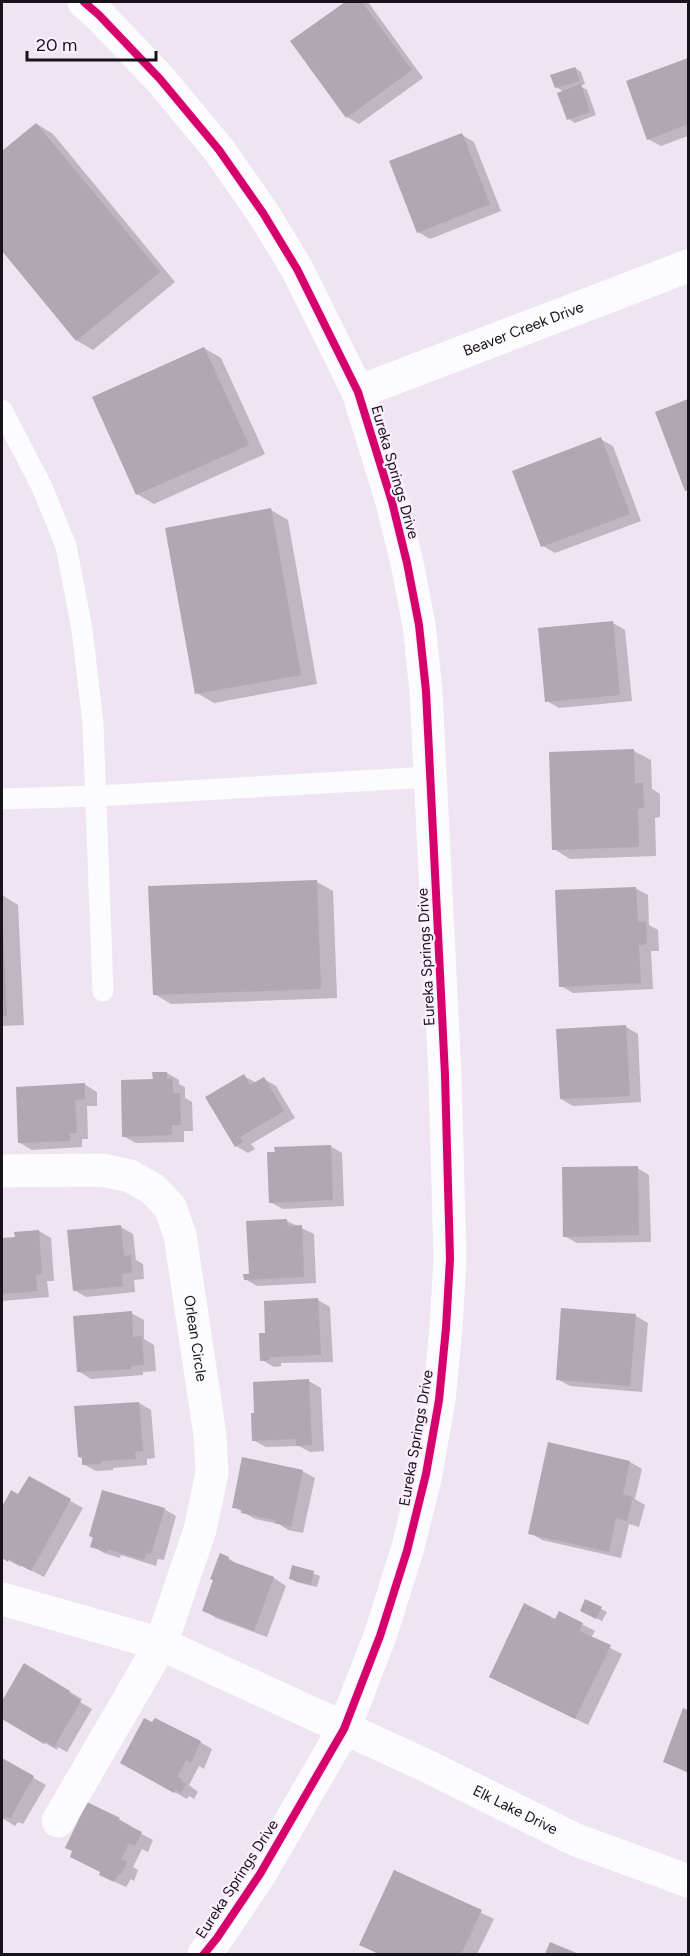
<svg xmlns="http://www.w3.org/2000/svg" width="690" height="1956" font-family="Figtree,sans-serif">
<rect width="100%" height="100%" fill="#eee4f2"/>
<g fill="#0003">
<path d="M347 2H368L423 78 359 124 347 117 292 41Z"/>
<path d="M688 59V136L661 146 648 139 628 82Z"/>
<path d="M575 68 581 72 585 84 580 86 587 90 596 115 575 123 569 119 564 92 556 87Z"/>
<path d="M37 124 53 134 175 282 93 350 76 340 2 249V153Z"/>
<path d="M462 135 474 142 501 211 430 239 418 232Z"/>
<path d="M204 348 221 358 265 454 154 504 137 494Z"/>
<path d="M688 401V491L686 490 657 413Z"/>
<path d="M600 439 613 446 641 521 555 553 543 546Z"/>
<path d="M271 510 288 520 317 684 214 703 197 693Z"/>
<path d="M613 623 625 630 632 701 559 708 547 701Z"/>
<path d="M2 677 3 714H2Z"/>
<path d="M634 751 651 760 652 789 660 794V817L655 818 656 856 570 859 554 849Z"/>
<path d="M317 882 333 891 337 998 171 1004 154 994Z"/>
<path d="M635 888 648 895 649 925 658 930 659 951H651L653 989 573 993 561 986Z"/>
<path d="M2 895 18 905 24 1025 2 1026Z"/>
<path d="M626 1027 638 1034 641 1102 573 1106 561 1099Z"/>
<path d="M167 1073 179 1080V1084L185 1087V1098L192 1102 193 1131H184V1142L136 1143 123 1136 155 1081Z"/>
<path d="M244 1076 257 1083 264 1079 276 1086 295 1118 251 1144 255 1149 248 1153 236 1146Z"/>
<path d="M84 1084 97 1092V1106H87L88 1139H82V1147L32 1150 20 1143Z"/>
<path d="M330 1146 342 1153 344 1206 283 1209 270 1202Z"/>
<path d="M637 1168 649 1175 651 1242 577 1243 564 1236Z"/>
<path d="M287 1221 314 1234 316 1283 257 1286 245 1279 251 1275Z"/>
<path d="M121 1227 133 1234 136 1260 143 1264 144 1279 134 1280 135 1292 86 1297 74 1290Z"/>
<path d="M39 1231 51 1238 54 1281H47L49 1297 2 1301V1239L17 1238Z"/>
<path d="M318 1300 330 1307 333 1362 281 1363V1366L274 1367 262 1360 266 1334Z"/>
<path d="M563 1309 636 1316 648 1323 642 1392 570 1386 557 1379Z"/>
<path d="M131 1313 144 1320V1339L154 1345 156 1371 143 1372V1375L91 1379 78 1371Z"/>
<path d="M309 1381 321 1388 324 1451 310 1452 299 1446 266 1447 253 1440Z"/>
<path d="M139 1403 151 1410 155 1458 147 1459V1465L113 1468V1470L96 1471 83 1464V1459L79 1457Z"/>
<path d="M630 1462 642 1469 635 1499 645 1505 639 1527 629 1524 621 1558 542 1540 530 1533Z"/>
<path d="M302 1471 315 1478 303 1533 288 1530 279 1524 255 1519 234 1507Z"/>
<path d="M29 1478 83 1508 44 1577 21 1565V1567L2 1557V1509L11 1492 19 1496Z"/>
<path d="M164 1509 176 1516 164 1560 158 1559 156 1566 121 1555 120 1558 104 1553 92 1546 94 1538 90 1536Z"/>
<path d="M228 1558 240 1566 274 1578 286 1586 267 1637 216 1618 204 1610Z"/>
<path d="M293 1566 320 1576 317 1587 296 1582 290 1578Z"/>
<path d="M586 1601 607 1612 602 1621 588 1614Z"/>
<path d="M560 1613 595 1631 591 1638 622 1654 588 1725 503 1683 556 1621Z"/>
<path d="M24 1665 82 1699 80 1702 92 1709 67 1752 58 1747 57 1750 2 1718V1704Z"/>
<path d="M684 1710 688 1712V1773L665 1762Z"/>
<path d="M200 1742 212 1749 204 1769 199 1766 189 1785 198 1792 194 1799 189 1796 187 1799 122 1763Z"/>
<path d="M2 1760 46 1785 23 1824 18 1822 15 1826 2 1818Z"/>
<path d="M88 1804 119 1819 131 1826 130 1828 153 1840 148 1852 142 1849 133 1867 138 1870 134 1881 131 1879 126 1887 113 1881Z"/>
<path d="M395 1872 494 1919 477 1954H379L361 1945Z"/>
</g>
<g fill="#afa7b2">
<path d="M345 2H362L412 70 346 118 290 41Z"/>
<path d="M688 58V124L647 140 626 81Z"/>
<path d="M575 67 580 81 555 88 550 75Z"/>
<path d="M581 84 590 112 567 120 557 93Z"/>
<path d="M36 123 160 272 76 341 2 251V151Z"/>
<path d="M462 133 490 204 417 233 389 161Z"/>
<path d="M204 347 249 445 136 495 92 397Z"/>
<path d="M688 399V490L685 491 655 412Z"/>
<path d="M601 437 630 514 541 547 512 471Z"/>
<path d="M271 508 301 675 195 694 165 528Z"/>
<path d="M613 621 620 695 545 702 538 628Z"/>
<path d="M634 749 635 783H643L644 808 638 809 639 847 552 850 549 752Z"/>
<path d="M317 880 321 989 153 995 148 886Z"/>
<path d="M636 887 638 922H646L647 944 639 945 641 983 559 987 555 890Z"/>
<path d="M2 929H3L7 1016H2Z"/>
<path d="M626 1025 630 1096 560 1099 556 1029Z"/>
<path d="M152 1072H167V1079L173 1078V1093H180L181 1125H172V1135L122 1137 121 1080 153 1079Z"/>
<path d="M244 1074 250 1085 264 1077 284 1111 240 1137 243 1142 235 1147 205 1097Z"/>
<path d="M85 1083V1099L75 1100 77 1133H70V1141L18 1143 16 1087Z"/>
<path d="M331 1145 333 1200 269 1203 267 1152H275L274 1147Z"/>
<path d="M638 1166 639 1235 563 1237 562 1167Z"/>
<path d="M287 1219 288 1226 302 1225 304 1277 244 1280 243 1274H249L246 1221Z"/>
<path d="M121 1225 124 1256 131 1255 132 1273 122 1274 123 1286 73 1291 67 1230Z"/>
<path d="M39 1230 42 1274 36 1275 37 1291 2 1294V1238L15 1237 14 1232Z"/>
<path d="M318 1298 321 1355 269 1357 270 1360 260 1361 259 1333H265L264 1301Z"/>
<path d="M561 1308 636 1314 630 1386 556 1380Z"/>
<path d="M132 1311 133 1337 142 1336 144 1365 131 1366V1369L77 1372 73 1316Z"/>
<path d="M309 1379 312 1445 296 1446V1439L252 1441 251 1413H254L253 1382Z"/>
<path d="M139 1402 143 1451 135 1452 136 1459 101 1461V1464L82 1465V1457H78L74 1406Z"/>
<path d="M548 1442 630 1461 623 1494 633 1497 627 1521 616 1518 609 1552 528 1534Z"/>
<path d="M242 1457 303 1470 291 1527 274 1523 275 1520 241 1513 242 1509 232 1508Z"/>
<path d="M29 1476 71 1499 31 1571 9 1559 8 1562 2 1558V1507L11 1490 18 1494Z"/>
<path d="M102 1490 165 1508 151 1554 146 1553 144 1560 108 1549 107 1552 90 1547 93 1537 89 1536Z"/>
<path d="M220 1553 229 1557 228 1560 274 1577 254 1631 202 1611 213 1580 210 1579Z"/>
<path d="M292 1565 314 1571 311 1585 289 1579Z"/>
<path d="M585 1599 602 1607 596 1619 580 1611Z"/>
<path d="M524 1603 555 1619 559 1611 583 1623 579 1631 611 1645 575 1719 489 1677Z"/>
<path d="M24 1663 70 1691 69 1693 81 1701 54 1747 46 1741 44 1744 2 1719V1701Z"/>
<path d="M683 1708 688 1710V1772L663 1762Z"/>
<path d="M144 1718 152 1722 155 1718 201 1741 191 1763 186 1760 177 1777 182 1779 181 1781 186 1784 181 1793 176 1790 174 1793 120 1763Z"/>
<path d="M2 1758 34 1776 10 1819 5 1816 2 1822Z"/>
<path d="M87 1802 120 1818 118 1820 142 1832 135 1846 129 1843 121 1859 127 1862 121 1875 118 1874 114 1882 99 1875 100 1872 70 1857 72 1851 65 1848Z"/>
<path d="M394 1870 482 1910 461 1954H379L359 1945Z"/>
<path d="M550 1942 579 1954H545Z"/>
</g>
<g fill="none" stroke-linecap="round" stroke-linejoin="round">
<g stroke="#fcfbfd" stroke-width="21">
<path d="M2 410 42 487 66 546 82 629 93 724 103 991"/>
<path d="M2 799 97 796 430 777"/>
</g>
<g stroke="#fcfbfd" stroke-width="33">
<path d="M84 2 99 15 160 79 219 150 263 213 297 269 358 392 392 502 407 563 419 625 426 691 445 1075 450 1259 446 1328 439 1400 426 1474 407 1551 380 1636 344 1729 260 1874 217 1938 204 1954"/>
<path id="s1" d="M358 392 688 266"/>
<path id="s2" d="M2 1171 102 1170 130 1176 153 1189 170 1207 180 1235 210 1435 212 1473 200 1530 161 1644 2 1599"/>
<path id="s3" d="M58 1821 161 1644 429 1767 574 1839 688 1881"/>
</g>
<defs>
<path id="cycleway" d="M84 2 99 15 160 79 219 150 263 213 297 269 358 392 392 502 407 563 419 625 426 691 445 1075 450 1259 446 1328 439 1400 426 1474 407 1551 380 1636 344 1729 260 1874 217 1938 204 1954"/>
</defs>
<use href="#cycleway" stroke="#faeffe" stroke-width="11"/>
<use href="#cycleway" stroke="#d6006c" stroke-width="8"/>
</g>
<g text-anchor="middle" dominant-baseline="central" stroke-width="4.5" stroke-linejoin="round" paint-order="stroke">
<g font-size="15" fill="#18121a" stroke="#faeffe">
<text stroke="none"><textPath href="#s1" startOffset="177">Beaver Creek Drive</textPath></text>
<text transform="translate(395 472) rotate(74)">Eureka Springs Drive</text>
<text transform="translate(426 957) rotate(-93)">Eureka Springs Drive</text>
<text stroke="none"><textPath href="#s2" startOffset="314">Orlean Circle</textPath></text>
<text transform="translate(416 1438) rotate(-80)">Eureka Springs Drive</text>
<text stroke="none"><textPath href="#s3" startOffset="596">Elk Lake Drive</textPath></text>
<text transform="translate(237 1879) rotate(-57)">Eureka Springs Drive</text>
</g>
</g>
<rect width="690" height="1956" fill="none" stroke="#18121a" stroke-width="6"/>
<path d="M27 51v9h129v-9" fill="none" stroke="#18121a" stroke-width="3"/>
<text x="36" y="51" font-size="18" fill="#18121a" stroke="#faeffe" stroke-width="4.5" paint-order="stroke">20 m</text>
</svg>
